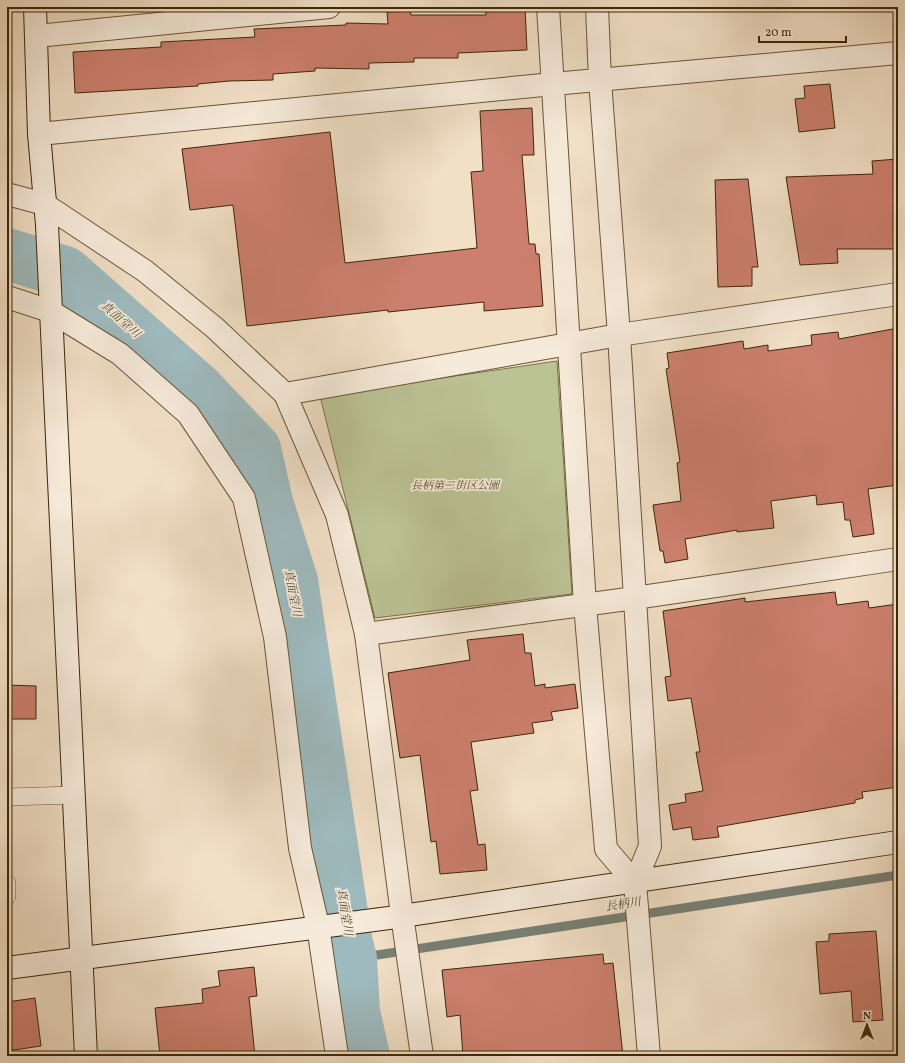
<svg xmlns="http://www.w3.org/2000/svg" width="905" height="1063" font-family="Vollkorn,'Noto Serif JP',serif">
<rect width="100%" height="100%" fill="#f1dfc6"/>
<filter id="stains"><feTurbulence type="fractalNoise" baseFrequency=".005" numOctaves="4"/><feColorMatrix values="0 0 0 0 .2 0 0 0 0 .09 0 0 0 0 .02 0 0 0 .5 -.17"/></filter>
<radialGradient id="worn" r=".72"><stop offset=".6" stop-color="#630" stop-opacity="0"/><stop offset="1" stop-color="#630" stop-opacity=".3"/></radialGradient>
<path fill="#bbc294" stroke="#7c744c" d="M557 361 572 594 375 618 320 396Z"/>
<g fill="none" stroke-linecap="round" stroke-linejoin="round">
<path stroke="#777f74" stroke-width="9" d="M351 959 898 875"/>
<path stroke="#9ebabe" stroke-width="52" d="M7 254 65 272 197 388 255 449 267 502 292 581 346 939 351 959 354 1012 364 1056"/>
</g>
<g fill="#cc7f6e" stroke="#3d2705">
<path d="M485 7H525L527 50 458 53V58H414V62L369 63V69L315 68V71L273 74V80L229 81 198 84V86L75 93 73 52 161 47V42L255 37 254 29 346 25V23L388 24 387 12 410 11 411 15H486Z"/>
<path d="M830 84 835 128 799 132 795 99 805 98 804 86Z"/>
<path d="M532 108 534 155H522L529 244H535L536 254H539L543 306 484 311V302L388 312V310L247 326 233 205 190 210 182 149 330 132 345 263 477 248 471 172 483 171 480 111Z"/>
<path d="M898 159V249H837L838 263 800 265 786 177 873 174 872 161Z"/>
<path d="M748 179 758 267H752V286L718 287 715 180Z"/>
<path d="M898 328V485L868 489 874 534 853 537 850 520H845L843 502 817 505 816 495 771 501 774 528 737 532V530L685 539 688 559 665 563 663 551H660L653 505 681 501 677 463 680 462 666 369 669 368 667 353 743 341 744 349 768 345V351L812 345 811 335 838 332 839 339Z"/>
<path d="M835 592 837 605 868 601 869 608 898 604V787L862 792 863 798 855 800V803L717 827 719 837 693 840 691 827 673 830 669 805 686 802 685 794 703 791 696 752H700L691 698 668 701 665 677 671 676 663 611 745 598V602Z"/>
<path d="M523 634 525 653H531L535 686 545 684V688L575 684 578 708 551 712 553 720 532 723 534 733 471 742 478 790 470 791 478 845 485 844 487 870 440 874 436 841 431 842 420 755 400 758 388 673 470 660 467 640Z"/>
<path d="M7 685 36 686V719H7Z"/>
<path d="M876 931 883 1020 853 1022 851 991 820 994 816 942 829 941V934Z"/>
<path d="M603 954 604 964 613 963 623 1056H463L460 1015 447 1017 442 970Z"/>
<path d="M254 967 257 996 249 997 255 1056H160L155 1008 203 1003 202 989 220 986 218 971Z"/>
<path d="M35 998 41 1046 7 1051V1002Z"/>
</g>
<g fill="none" stroke-linecap="round" stroke-linejoin="round">
<defs>
<g id="lane">
<path d="M7 797 75 795"/>
<path d="M7 883V896"/>
</g>
<g id="street">
<path d="M548 7 585 605 606 849 635 883"/>
<path d="M597 7 600 80 619 335 650 846 635 883 649 1056"/>
<path d="M37 36 329 7"/>
<path d="M39 134 553 84 898 53"/>
<path d="M7 194 44 204 145 271 215 328 285 394 337 515 366 634 402 915 422 1056"/>
<path d="M7 297 50 311 120 354 188 414 244 498 275 637 300 848 318 926 337 1056"/>
<path d="M285 394 619 335 898 294"/>
<path d="M366 634 635 598 898 559"/>
</g>
<g id="secondary">
<path d="M35 7 39 134 47 225 86 1056"/>
<path d="M7 968 389 918 898 842"/>
</g>
</defs>
<use href="#lane" stroke="#6a5535" stroke-width="18"/>
<use href="#street" stroke="#6a5535" stroke-width="24"/>
<use href="#secondary" stroke="#3d2705" stroke-width="24"/>
<use href="#lane" stroke="#f6eada" stroke-width="17"/>
<use href="#street" stroke="#f6eada" stroke-width="22"/>
<use href="#secondary" stroke="#f6eada" stroke-width="22"/>
</g>
<g text-anchor="middle" dominant-baseline="central" stroke-width="3.5" stroke-linejoin="round" paint-order="stroke">
<g font-size="11" font-style="italic" fill="#5c4e29" stroke="#f6eada">
<text x="455" y="486">長柄第二街区公園</text>
</g>
<g font-size="12" font-style="italic" fill="#554c33" stroke="#f6eada">
<text transform="translate(120 320) rotate(42)">真面堂川</text>
<text transform="translate(292 593) rotate(79)">真面堂川</text>
<text transform="translate(623 905) rotate(-9)">長柄川</text>
<text transform="translate(344 912) rotate(81)">真面堂川</text>
</g>
</g>
<rect width="905" height="1063" fill="none" stroke="#f1dfc6" stroke-width="24"/>
<rect x="8" y="8" width="889" height="1047" fill="none" stroke="#3d2705" stroke-width="2"/>
<rect x="12" y="12" width="881" height="1039" fill="none" stroke="#3d2705"/>
<g transform="translate(867 1025)" stroke="#f6eada" stroke-width="3" paint-order="stroke">
<path d="M0-3L7 15L0 10L-7 15Z" fill="#3d2705"/>
<text y="-6" font-size="11" font-weight="bold" text-anchor="middle" fill="#3d2705">N</text>
</g>
<path d="M759 36v6h87v-6" fill="none" stroke="#3d2705" stroke-width="2"/>
<text x="765" y="36" font-size="12" fill="#3d2705" stroke="#f6eada" stroke-width="3" paint-order="stroke">20 m</text>
<rect width="100%" height="100%" filter="url(#stains)"/>
<rect width="100%" height="100%" fill="url(#worn)"/>
</svg>
